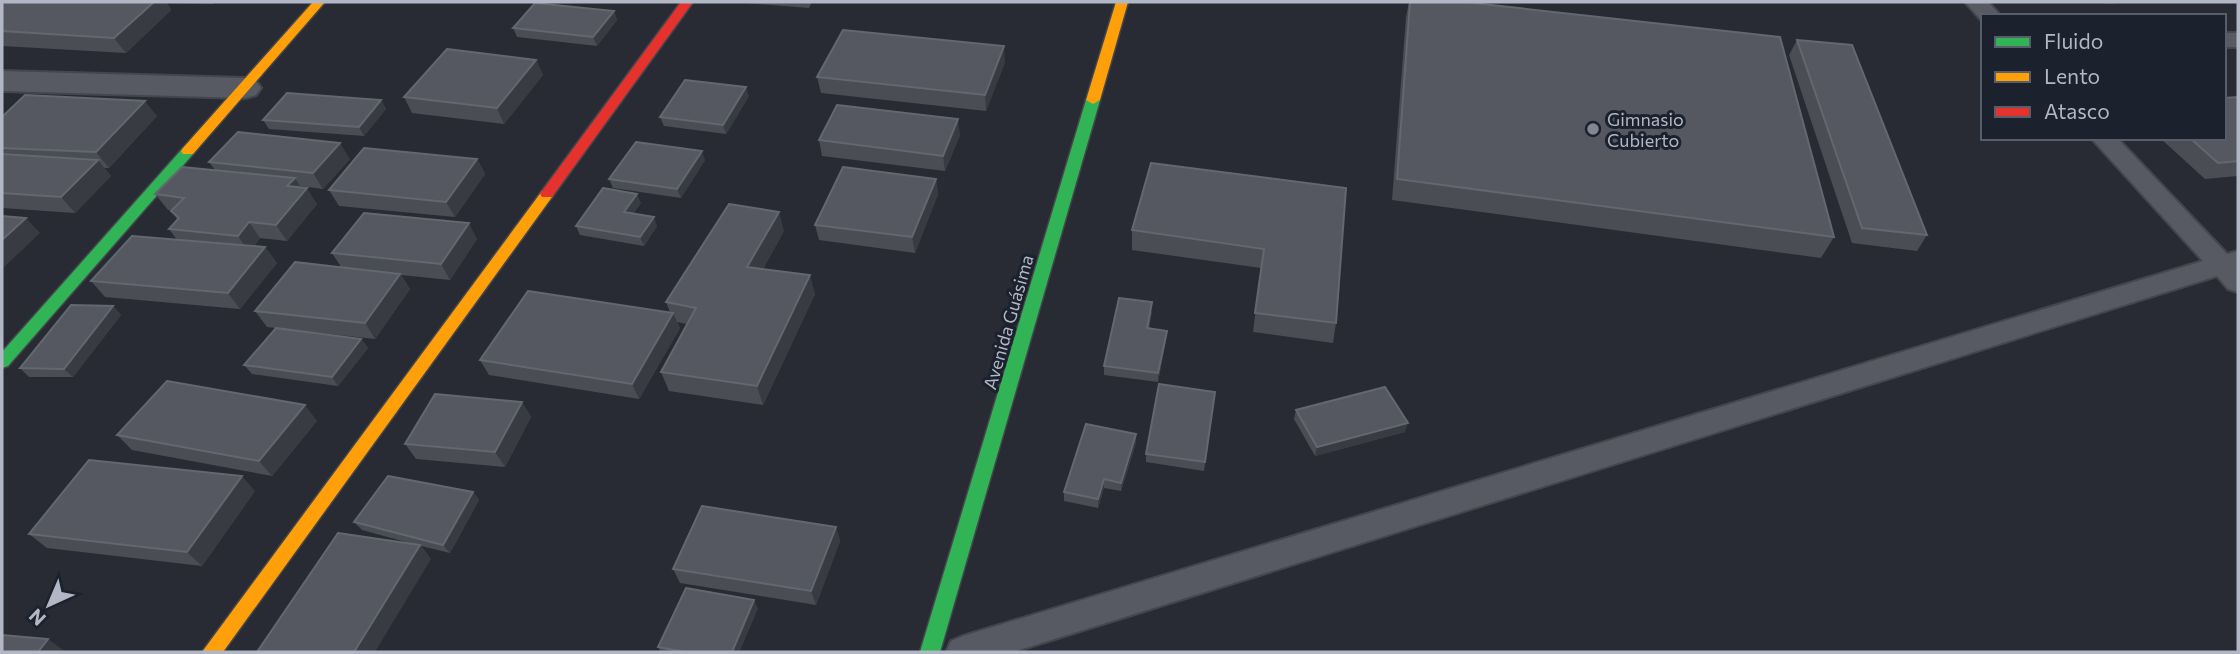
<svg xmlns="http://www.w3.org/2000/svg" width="2240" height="654" font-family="Commissioner,sans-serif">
<rect width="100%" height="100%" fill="#282b33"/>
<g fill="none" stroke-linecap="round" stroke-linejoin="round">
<defs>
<g id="lane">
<path d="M1965 2H1988L2001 16H1983L1982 21Z"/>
<rect x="2224" y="33" width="14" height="14"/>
<path d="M2091 138H2117L2227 254 2238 251V292L2228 289 2217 276 1013 652H946L951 641 963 636 2203 261Z"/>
</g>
<path id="street" d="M2 71 245 78 256 81 261 88 256 95 245 98 2 91Z"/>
<g id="fast">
<path d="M1093 96 1100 100 940 652H920L1086 100Z"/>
<path d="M188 147 193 148 195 151 193 154 8 366 2 368V352L183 148Z"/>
</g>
<g id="slow">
<path d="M313 2H325L193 154H183L181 151 183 148Z"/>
<path d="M1116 2H1128L1100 100 1093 104 1086 100Z"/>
<path d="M547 189 552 191 554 194 552 197 223 652H202L542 191Z"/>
</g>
<path id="jam" d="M681 2H693L552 197H542L540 194 542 191Z"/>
</defs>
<use href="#lane" stroke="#44464d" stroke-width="4"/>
<use href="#street" stroke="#44464d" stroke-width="4"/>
<use href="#fast" stroke="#44464d" stroke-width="3"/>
<use href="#slow" stroke="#44464d" stroke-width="3"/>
<use href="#jam" stroke="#44464d" stroke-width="3"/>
<use href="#lane" fill="#575a62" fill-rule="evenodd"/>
<use href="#street" fill="#575a62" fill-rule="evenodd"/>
<use href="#fast" fill="#30b455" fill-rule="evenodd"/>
<use href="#slow" fill="#ff9f0a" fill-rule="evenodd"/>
<use href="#jam" fill="#e5322d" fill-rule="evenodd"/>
</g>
<g fill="#4a4d54">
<path d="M2 2H215L213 4 167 3 171 10 126 53 2 46Z"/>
<path d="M745 2H812L809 8 745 3Z"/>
<path d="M1409 2H1464L1834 237 1821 258 1392 200 1406 17Z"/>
<path d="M2103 2H2138L2105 4Z"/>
<path d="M614 11 617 20 597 46 517 37 513 28Z"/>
<path d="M1797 40 1927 235 1917 251 1852 243 1789 55Z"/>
<path d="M536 60 543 75 504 124 412 113 404 97Z"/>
<path d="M1005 62 986 111 821 93 817 77Z"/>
<path d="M749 96 726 134 664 126 660 117Z"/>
<path d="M2238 97V176L2205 179 2160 138H2224Z"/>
<path d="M381 100 386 109 364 136 269 129 263 120Z"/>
<path d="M157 116 109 168H104L111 176 75 213 2 208V117Z"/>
<path d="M960 135 945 171 822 156 819 140Z"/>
<path d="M350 159 323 189 300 186 317 204 287 241 260 238 254 246 265 247 277 263 240 309 105 297 91 281 177 240 169 229 177 219 171 210H168L155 194 215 170 209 162Z"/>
<path d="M477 159 485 174 455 217 339 206 329 190Z"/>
<path d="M705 160 681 198 613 188 609 179Z"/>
<path d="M936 179 938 194 915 253 819 240 815 225Z"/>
<path d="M1346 188 1336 323 1333 343 1253 332 1261 268 1132 250V230Z"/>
<path d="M641 203 633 214 657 226 644 246 580 235 576 226Z"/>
<path d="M784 231 763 269 815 294 763 405 669 391 661 372 687 324 677 322 680 328 639 399 489 375 480 360 670 312 666 302Z"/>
<path d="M477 239 450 280 401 275 410 289 375 339 284 329 361 339 368 348 338 386 252 374 244 365 276 328 267 327 255 311 341 267 332 253Z"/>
<path d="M113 306 121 315 73 377H29L20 368Z"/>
<path d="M1152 311 1149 328 1166 340 1158 382 1104 375V366Z"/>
<path d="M1215 392 1204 471 1146 462V454Z"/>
<path d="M522 402 531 417 505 467 416 459 405 444Z"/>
<path d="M1296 410 1405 432 1315 456 1294 419Z"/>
<path d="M317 421 272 476 132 450 117 435Z"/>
<path d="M1136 443 1121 491 1104 488 1098 508 1064 501V492Z"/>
<path d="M255 491 202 566 47 548 29 534Z"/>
<path d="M473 492 479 500 450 553 421 546 431 559 413 544 362 530 354 522Z"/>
<path d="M836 527 840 541 816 605 680 583 673 569Z"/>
<path d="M758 608 739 652H661L658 647Z"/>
</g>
<g fill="#383b42">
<path d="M154 2H166L171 10 126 53 114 38Z"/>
<path d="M614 11 617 20 597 46 593 37Z"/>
<path d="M1004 46 1005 62 986 111 985 95Z"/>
<path d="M536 60 543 75 504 124 497 108Z"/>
<path d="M746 87 749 96 726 134 723 125Z"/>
<path d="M381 100 386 109 364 136 359 127Z"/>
<path d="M145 101 157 116 109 168 96 152Z"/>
<path d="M958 119 960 135 945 171 943 156Z"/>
<path d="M340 143 350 159 323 189 313 173Z"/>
<path d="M702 151 705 160 681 198 677 189Z"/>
<path d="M477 159 485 174 455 217 446 202Z"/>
<path d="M98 160 111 176 75 213 61 197Z"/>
<path d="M295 178 304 192 307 188 317 204 287 241 276 225 287 186Z"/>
<path d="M936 179 938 194 915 253 912 237Z"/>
<path d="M637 194 641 203 628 221 624 212Z"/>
<path d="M779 212 784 231 753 286 747 267Z"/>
<path d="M654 217 657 226 644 246 640 237Z"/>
<path d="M26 218 40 233 2 269V240Z"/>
<path d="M249 222 260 238 249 252 238 236Z"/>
<path d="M469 223 477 239 450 280 441 264Z"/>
<path d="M265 247 277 263 240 309 228 293Z"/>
<path d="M400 274 410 289 375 339 365 323Z"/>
<path d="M810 275 815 294 763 405 757 386Z"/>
<path d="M113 306 121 315 73 377 64 369Z"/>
<path d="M673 313 680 328 639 399 632 384Z"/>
<path d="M1167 331 1166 340 1158 382V373Z"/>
<path d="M361 339 368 348 338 386 332 377Z"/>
<path d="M522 402 531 417 505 467 495 452Z"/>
<path d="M305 405 317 421 272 476 259 461Z"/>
<path d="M1408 423 1405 432 1315 456 1317 447Z"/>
<path d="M1136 434V443L1121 491V483Z"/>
<path d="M242 476 255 491 202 566 187 552Z"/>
<path d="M1104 479V488L1098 508V499Z"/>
<path d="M473 492 479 500 450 553 443 545Z"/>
<path d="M836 527 840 541 816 605 811 591Z"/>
<path d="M420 545 431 559 375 652H354Z"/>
<path d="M754 600 758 608 739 652H732Z"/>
<path d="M48 639 66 652H38Z"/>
</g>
<g fill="#555861" stroke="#636770" stroke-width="2">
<path d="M2 2H154L114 38 2 31Z"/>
<path d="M1410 2H1464L1780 37 1834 237 1397 179Z"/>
<path d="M535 3 614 11 593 37 513 28Z"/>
<path d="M843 30 1004 46 985 95 817 77Z"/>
<path d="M1797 40 1852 45 1927 235 1862 228Z"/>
<path d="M447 49 536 60 497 108 404 97Z"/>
<path d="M685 80 746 87 723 125 660 117Z"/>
<path d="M287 93 381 100 359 127 263 120Z"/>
<path d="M25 95 145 101 96 152 2 148V117Z"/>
<path d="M2238 97V161L2218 163 2190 138H2224V98Z"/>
<path d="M837 105 958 119 943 156 819 140Z"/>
<path d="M238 132 340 143 313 173 209 162Z"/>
<path d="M636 142 702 151 677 189 609 179Z"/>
<path d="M364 148 477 159 446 202 329 190Z"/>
<path d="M2 154 98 160 61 197 2 193Z"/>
<path d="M1151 163 1346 188 1336 323 1255 313 1264 249 1132 230Z"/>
<path d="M182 167 295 178 287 186 307 188 276 225 249 222 238 236 169 229 179 218 171 211 184 198 155 194Z"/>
<path d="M843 167 936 179 912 237 815 225Z"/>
<path d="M603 188 637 194 624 212 654 217 640 237 576 226Z"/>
<path d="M729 204 779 212 747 267 810 275 757 386 661 372 696 308 666 302Z"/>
<path d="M364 213 469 223 441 264 332 253Z"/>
<path d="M2 216 26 218 2 240Z"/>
<path d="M132 236 265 247 228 293 91 281Z"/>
<path d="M295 262 400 274 365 323 255 311Z"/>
<path d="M528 291 673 313 632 384 480 360Z"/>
<path d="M1119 298 1152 302 1147 328 1167 331 1158 373 1104 366Z"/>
<path d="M71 305 113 306 64 369 20 368Z"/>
<path d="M276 328 361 339 332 377 244 365Z"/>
<path d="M167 381 305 405 259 461 117 435Z"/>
<path d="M1159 384 1215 392 1205 462 1146 454Z"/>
<path d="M1385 387 1408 423 1317 447 1296 410Z"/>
<path d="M435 394 522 402 495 452 405 444Z"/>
<path d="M1086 424 1136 434 1121 483 1104 479 1098 499 1064 492Z"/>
<path d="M89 460 242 476 187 552 29 534Z"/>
<path d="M388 476 473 492 443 545 354 522Z"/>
<path d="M702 506 836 527 811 591 673 569Z"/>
<path d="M338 533 420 545 354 652H257Z"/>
<path d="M686 588 754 600 732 652H685L658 647Z"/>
<path d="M2 635 48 639 38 652H2Z"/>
</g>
<circle fill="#818692" stroke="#1b212d" stroke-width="2.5" cx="1593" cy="129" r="7"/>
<g text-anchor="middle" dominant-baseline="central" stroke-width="6" stroke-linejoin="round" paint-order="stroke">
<g font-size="18" fill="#b1b7c5" stroke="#1b212d" text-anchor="start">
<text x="1607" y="119">Gimnasio<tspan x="1607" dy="21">Cubierto</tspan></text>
</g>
<g font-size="18" fill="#b1b7c5" stroke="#1b212d">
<text transform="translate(1008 322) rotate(-74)">Avenida Guásima</text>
</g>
</g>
<rect width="2240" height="654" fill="none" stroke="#b1b7c5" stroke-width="7"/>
<rect x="1981" y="14" width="245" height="126" fill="#1b212d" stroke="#575d6a" stroke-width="2"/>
<rect x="1995" y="37" width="35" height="10" fill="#30b455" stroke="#575d6a" stroke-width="2"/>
<text x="2044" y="49" font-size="21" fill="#b1b7c5">Fluido</text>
<rect x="1995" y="72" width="35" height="10" fill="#ff9f0a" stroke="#575d6a" stroke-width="2"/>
<text x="2044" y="84" font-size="21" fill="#b1b7c5">Lento</text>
<rect x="1995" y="107" width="35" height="10" fill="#e5322d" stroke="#575d6a" stroke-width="2"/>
<text x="2044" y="119" font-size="21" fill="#b1b7c5">Atasco</text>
<g transform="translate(49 605) rotate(224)" stroke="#1b212d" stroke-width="5" paint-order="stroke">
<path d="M0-5L12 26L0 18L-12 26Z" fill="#b1b7c5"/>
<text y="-10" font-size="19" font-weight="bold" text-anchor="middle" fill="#b1b7c5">N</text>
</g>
</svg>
